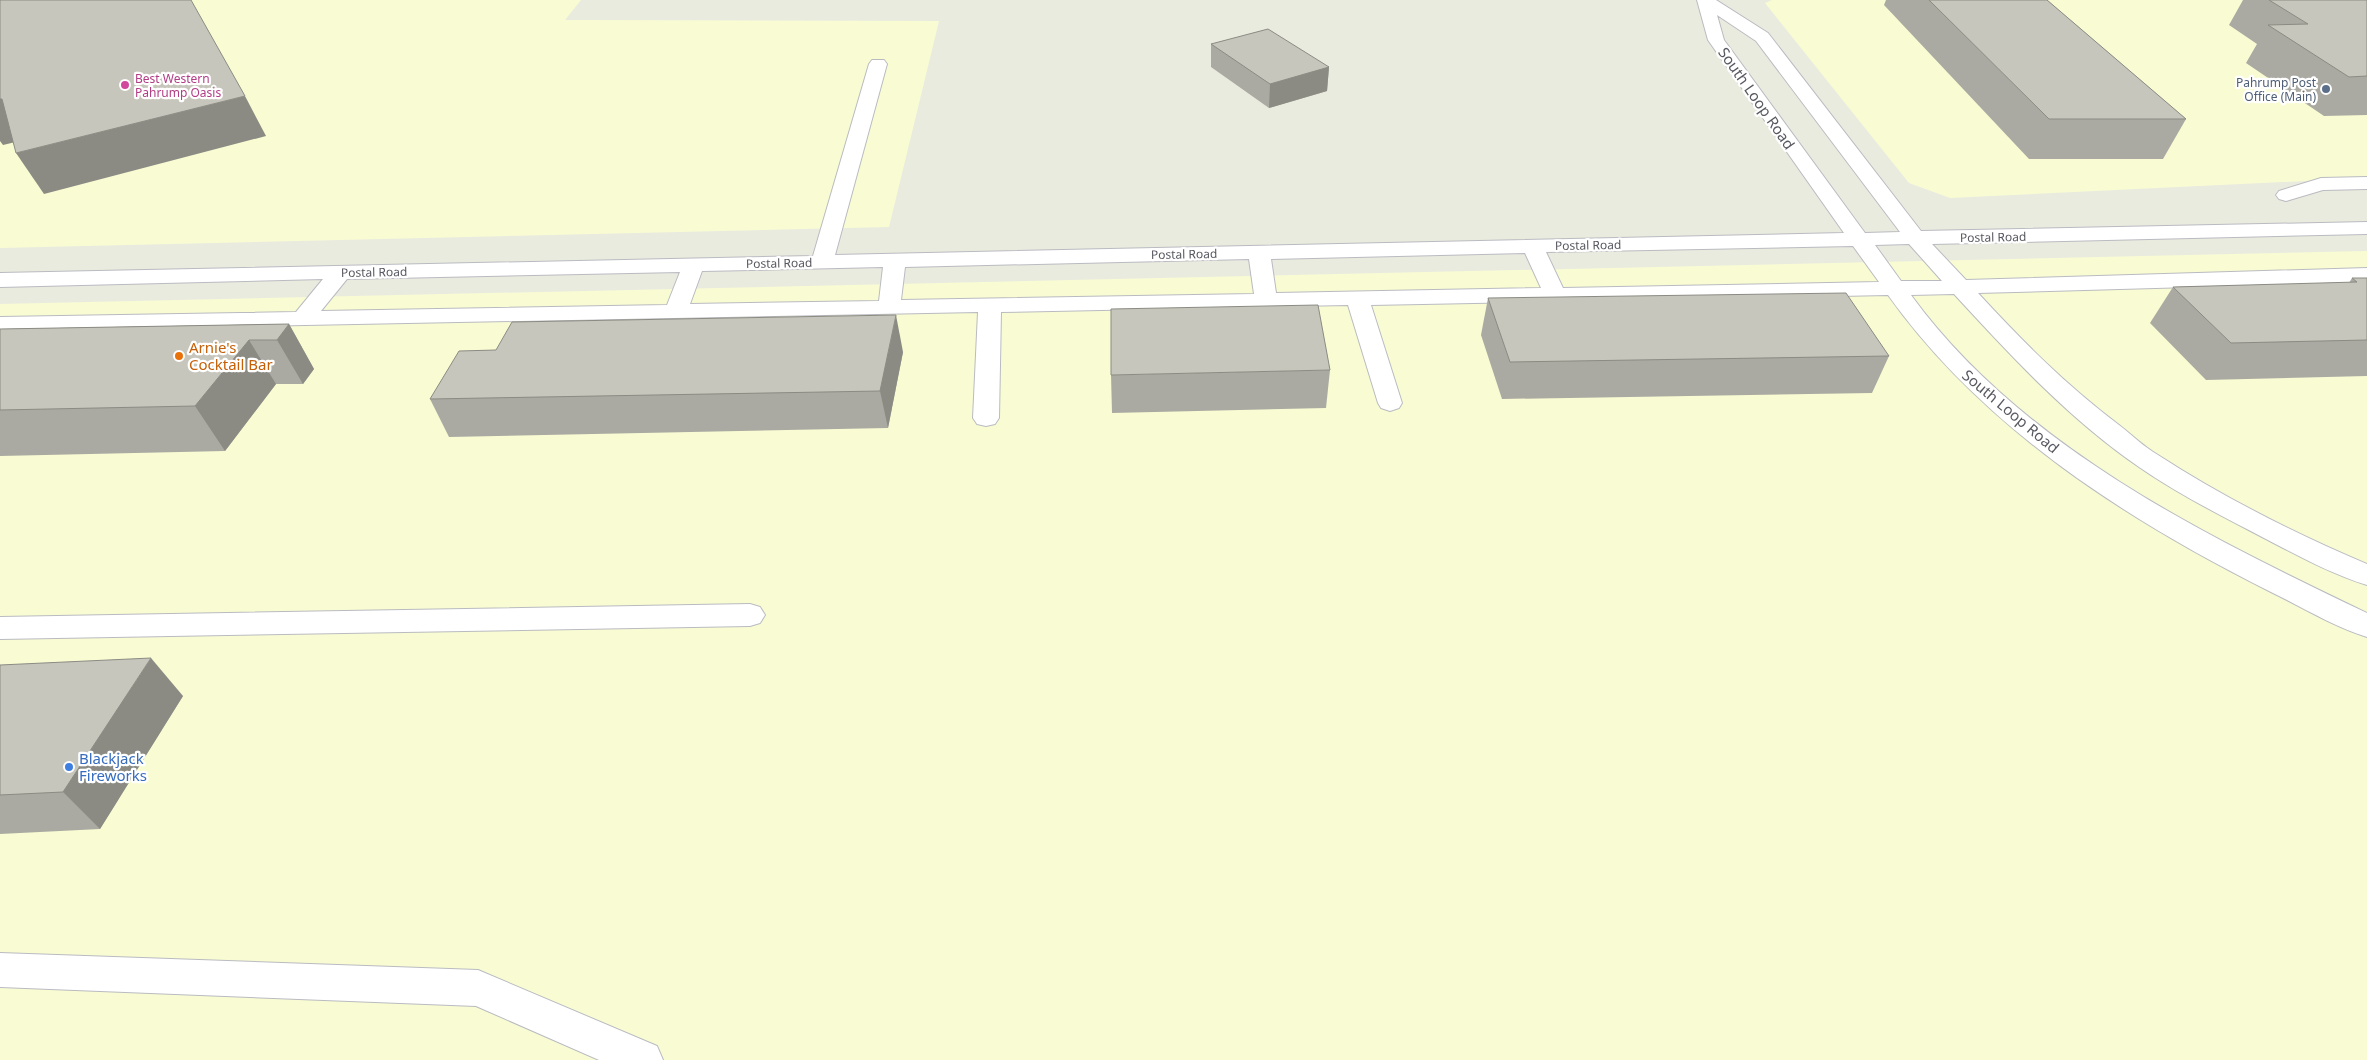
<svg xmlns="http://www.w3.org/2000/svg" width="2367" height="1060" font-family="'Noto Sans',sans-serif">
<rect width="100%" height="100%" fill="#eaebdf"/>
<g fill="#f9fcd3">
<path d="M0 0H581L565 20 939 21 889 227 0 248Z"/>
<path d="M1772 0H2367V178L1950 198 1909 183 1765 3Z"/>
<path d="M2367 251V1060H0V304Z"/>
</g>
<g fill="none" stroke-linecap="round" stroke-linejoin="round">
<defs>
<g id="minor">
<path d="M1697 0H1716L1768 33 1921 231 2367 222V234L1932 244 1966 280 2367 268V282L1978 293C2024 343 2065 384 2119 425 2132 435 2144 447 2158 455 2223 497 2296 534 2367 564V585C2331 574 2297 555 2264 538 2222 516 2178 494 2139 467 2069 419 2011 356 1954 294L1911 295C2021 446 2202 534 2367 613V637C2334 627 2302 607 2271 592 2127 520 1983 428 1888 295L1371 305 1402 403 1399 408 1390 411 1381 408 1378 403 1348 305 1001 312 999 418 995 424 986 426 977 424 973 418 978 312 0 331V317L296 312 323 279 0 287V273L813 256 869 64 872 60H884L887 64 835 255 1844 233 1708 40ZM1717 15 1756 41 1900 232 1865 233 1724 40ZM1909 244 1942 281H1901L1875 245ZM1853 246 1879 282 1563 288 1546 252ZM1525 253 1541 288 1276 293 1271 259ZM1249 259 1254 294 901 300 905 267ZM883 267 879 301 690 304 702 271ZM680 272 667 305 321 311 347 279Z"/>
<path d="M2367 177V189L2323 190 2286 201 2279 199 2276 195 2279 191 2321 178Z"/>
<path d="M750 604 760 607 765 615 760 623 750 626 0 639V617Z"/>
<path d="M0 953 478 970 657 1046 663 1060H599L476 1006 0 987Z"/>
</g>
</defs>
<use href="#minor" stroke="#babbc1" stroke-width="2"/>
<use href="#minor" fill="#fff" fill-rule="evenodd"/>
</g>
<g fill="#aaaaa2">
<path d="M1886 0H2047L2186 119 2163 159H2029L1884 5Z"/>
<path d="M2243 0H2367V115L2324 116 2246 63 2257 44 2229 25Z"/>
<path d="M1211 44 1329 67 1327 91 1269 108 1211 67Z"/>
<path d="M2352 278H2367V376L2206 380 2150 323 2173 287 2349 283Z"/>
<path d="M1488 298 1889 356 1872 393 1502 399 1481 335Z"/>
<path d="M289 324 314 369 303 384H276L225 451 0 456V329Z"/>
<path d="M903 352 888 428 449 437 430 399Z"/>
<path d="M1330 370 1326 408 1112 413 1111 375Z"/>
<path d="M0 665 183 696 100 829 0 834Z"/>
</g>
<g fill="#8b8b84">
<path d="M1329 67 1327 91 1269 108 1270 84Z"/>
<path d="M245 96 266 136 44 194 16 153Z"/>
<path d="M0 99H2L28 139 3 145 0 141Z"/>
<path d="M896 315 903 352 888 428 880 391Z"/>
<path d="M289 324 314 369 303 384 277 340Z"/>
<path d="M249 340 276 384 225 451 195 406Z"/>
<path d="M151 658 183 696 100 829 63 792Z"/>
</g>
<g fill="#c6c6bc" stroke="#8b8b84">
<path d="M0 0H191L245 96 16 153 2 99H0Z"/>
<path d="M1929 0H2047L2186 119H2049Z"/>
<path d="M2269 0H2367V76L2349 77 2268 25 2308 24Z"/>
<path d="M1268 29 1329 67 1270 84 1211 44Z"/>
<path d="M2352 278H2367V340L2231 343 2173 287 2357 282Z"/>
<path d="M1846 293 1889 356 1510 362 1488 298Z"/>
<path d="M1318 305 1330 370 1111 375V309Z"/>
<path d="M896 315 880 391 430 399 459 351 496 350 512 322Z"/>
<path d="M289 324 277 340H249L195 406 0 410V329Z"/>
<path d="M151 658 63 792 0 795V665Z"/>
</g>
<circle fill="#d1479c" stroke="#fff" stroke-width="2" cx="125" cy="85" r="5"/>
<circle fill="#5c6f8a" stroke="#fff" stroke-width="2" cx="2326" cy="89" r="5"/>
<circle fill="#e8710a" stroke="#fff" stroke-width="2" cx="179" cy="356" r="5"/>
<circle fill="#3f7fe0" stroke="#fff" stroke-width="2" cx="69" cy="767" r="5"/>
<g text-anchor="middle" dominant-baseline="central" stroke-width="4.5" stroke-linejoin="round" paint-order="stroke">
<g font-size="12" fill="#b23c85" stroke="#fff" text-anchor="start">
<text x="135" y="78">Best Western<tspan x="135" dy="14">Pahrump Oasis</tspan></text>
</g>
<g font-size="12" fill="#4e5e75" stroke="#fff" text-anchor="end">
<text x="2316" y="82">Pahrump Post<tspan x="2316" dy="14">Office (Main)</tspan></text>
</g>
<g font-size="12" fill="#585960" stroke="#fff">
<text transform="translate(1993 237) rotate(-1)">Postal Road</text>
<text transform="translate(1588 245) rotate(-1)">Postal Road</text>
<text transform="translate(1184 254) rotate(-1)">Postal Road</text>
<text transform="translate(779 263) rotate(-1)">Postal Road</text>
<text transform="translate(374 272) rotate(-1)">Postal Road</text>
</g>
<g font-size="15" fill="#585960" stroke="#fff">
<text transform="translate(1757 98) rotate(55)">South Loop Road</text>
<text transform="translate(2011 411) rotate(40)">South Loop Road</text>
</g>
<g font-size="15" fill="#c56008" stroke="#fff" text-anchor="start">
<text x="189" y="347">Arnie's<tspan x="189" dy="17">Cocktail Bar</tspan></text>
</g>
<g font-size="15" fill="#366cbe" stroke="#fff" text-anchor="start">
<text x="79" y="758">Blackjack<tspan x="79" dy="17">Fireworks</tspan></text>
</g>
</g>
</svg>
